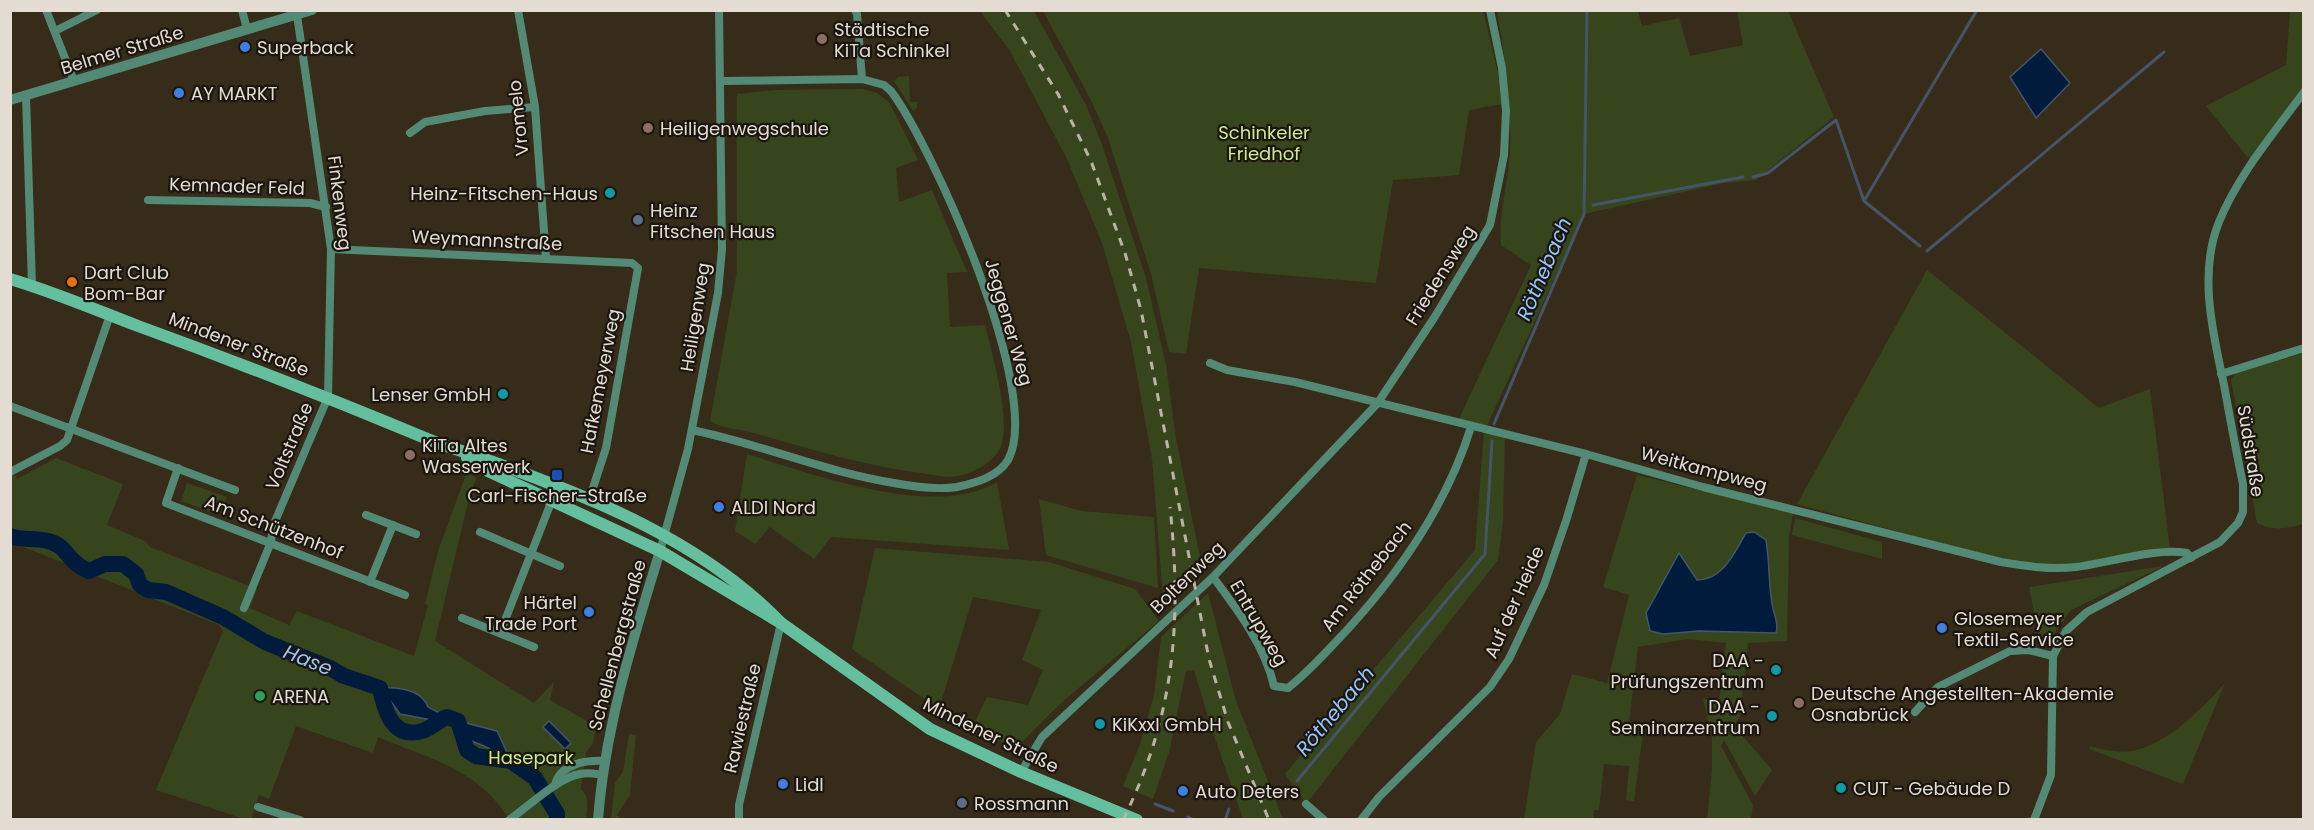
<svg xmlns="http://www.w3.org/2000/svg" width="2314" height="830" font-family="Poppins,sans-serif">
<rect width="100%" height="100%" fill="#372c1a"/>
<g fill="#37451d">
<path d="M1034 11 1086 105 1101 142 1146 278 1166 365 1176 438 1203 572 1164 609 1152 459 1131 342 1102 243 1067 159 1010 51 980 11Z"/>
<path d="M1043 11H1483L1498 73 1502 104 1469 110 1459 175 1393 180 1376 283 1199 268 1186 354 1169 352 1151 274 1108 138 1091 100Z"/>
<path d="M1497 11H1638L1642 26 1679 18 1690 56 1743 45 1737 11H1788L1834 117 1756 180 1724 183 1584 214 1485 430 1505 435 1503 522 1498 560 1306 804 1285 774 1475 550 1484 430 1457 423 1531 265 1501 245C1498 215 1508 184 1510 153 1512 105 1505 58 1497 11Z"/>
<path d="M2290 11H2303V95L2253 164 2206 106 2286 65Z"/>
<path d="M909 76 910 102H917V108L913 111 894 81 898 77Z"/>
<path d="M863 89 877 93 889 102 918 160 896 168 899 202 932 190 967 272 947 273 950 327 985 325C992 354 1011 418 1001 446 995 463 967 477 949 477 937 476 924 473 913 472 858 464 807 448 754 433 739 429 723 429 710 421L737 271V94L775 90Z"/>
<path d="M1927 270 2099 408 2150 389 2170 549 2043 568 1947 545 1797 504Z"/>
<path d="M2303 353V524C2286 529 2273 531 2257 523L2231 380 2236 373Z"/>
<path d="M747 454C812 474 935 520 997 482L1009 550 831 537 814 559 770 527 755 544 735 531Z"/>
<path d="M56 458 123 484 107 525 145 541 150 547 257 589 250 608 289 625 297 611 414 656 428 605 425 604 438 551 467 472 476 478 469 498 435 641 534 703 554 682 550 700 597 727 592 745 586 752 581 789C590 797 587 808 586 819H509C478 769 430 759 378 737L373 753 296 726 269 799 259 795 251 819H244L156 790 223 631 219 625 11 542V469L17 479Z"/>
<path d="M1637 475 1793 513 1789 538 1787 641 1748 643 1740 716 1734 726 1772 770 1755 796 1724 740 1721 746 1753 805 1751 819H1707L1712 770V737L1703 699 1719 701 1726 643 1687 639 1638 647 1629 723 1644 725 1634 801 1626 800 1629 766 1604 764 1599 810H1594L1593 819 1524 820 1536 742 1560 714 1572 674 1607 683 1629 595 1603 587Z"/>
<path d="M187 483 227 497 220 515 181 501Z"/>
<path d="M1039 499 1081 511 1154 517 1158 588 1046 555Z"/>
<path d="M1795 518 1882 542V559L1792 535Z"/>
<path d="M875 548 1049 562 1135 589 1159 621 1062 702 1015 749 972 728 987 697 1028 705 1043 670 1022 660 1041 610 973 597 939 709 852 649Z"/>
<path d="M2164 566 2071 610 2048 642 2040 643 2029 587Z"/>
<path d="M1208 593 1236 701 1283 819H1243L1210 724 1194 670 1186 671 1169 752 1153 799 1123 786 1140 744 1154 695 1161 637Z"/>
<path d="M2225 683 2183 784 2089 749 2090 746C2104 750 2117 753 2132 751 2166 745 2202 709 2225 683Z"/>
<path d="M629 734 636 735 630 795 617 815 622 819H611L615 783 623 772Z"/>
</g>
<g fill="#001b3c" stroke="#445569" stroke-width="1.5">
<path d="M2041 49 2070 83 2036 118 2010 77Z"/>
<path d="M1754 532 1766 540C1770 563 1768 586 1773 609 1775 617 1779 625 1776 633L1699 631 1663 634 1650 631 1646 613 1679 553 1697 580C1723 580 1734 553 1746 533Z"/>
<path d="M380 688C398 687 421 689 428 707L447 717 437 721 400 714 390 700 381 696Z"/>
<path d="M458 721 497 731 511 761C499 759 502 755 492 750 475 740 466 745 458 721Z"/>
<path d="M549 721 571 743 565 749 543 727Z"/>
</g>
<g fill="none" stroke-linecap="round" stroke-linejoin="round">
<g stroke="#445569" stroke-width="3">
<path d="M1753 177 1768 173 1836 120 1864 201 1977 10"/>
<path d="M1864 201 1920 246"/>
<path d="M1593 205 1743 177"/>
<path d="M1927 251 2164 52"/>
<path d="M1494 424 1584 214 1587 10"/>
<path d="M1297 781 1485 554 1492 441"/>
<path d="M1155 804 1173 811"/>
<path d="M1188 817 1194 820"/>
<path d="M1225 820 1229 809"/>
</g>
<path stroke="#001b3c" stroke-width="16" d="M10 536C23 541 34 537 48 541 66 546 65 555 77 564 80 567 85 569 89 571L105 564H123L136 574 140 585 148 590 166 592 223 617 265 642 330 668 344 676 380 688C384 708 391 737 418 732 429 731 437 721 447 717L458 721 467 750 476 756 511 761 535 778 557 814V820"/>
<g stroke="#538a75" stroke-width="8">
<path d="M46 10 74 81"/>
<path d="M242 10 247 29"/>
<path d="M518 10 535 107 546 259"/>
<path d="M855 10 857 14 862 79"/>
<path d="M55 31 97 10"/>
<path d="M26 96 32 286"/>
<path d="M410 133 425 122 485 111 535 107"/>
<path d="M148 200 310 203 326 207"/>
<path d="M331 249 632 263 638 268 606 448 589 500"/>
<path d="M1210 363 1227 370 1295 382 1586 454 1703 487 2001 562C2026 566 2050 570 2076 567 2108 563 2158 547 2187 553L2191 558"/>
<path d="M2221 374 2304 348"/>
<path d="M10 406 235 490"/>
<path d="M692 430C761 444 825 472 894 483 915 487 937 490 957 487 975 483 998 477 1008 460 1044 395 934 149 891 91L884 85 862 79 721 81"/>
<path d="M178 468 166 503 405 595"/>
<path d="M10 472 60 446 67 440 110 315"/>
<path d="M366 515 416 534"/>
<path d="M480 532 560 566"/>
<path d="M660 551 688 449 718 293 722 249 719 10"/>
<path d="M1213 577C1237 609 1265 646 1274 686L1288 688C1310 671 1328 650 1347 630 1402 570 1447 504 1471 427"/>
<path d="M370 582 393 525"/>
<path d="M244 608 271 542 273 526 328 397 331 249 297 15"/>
<path d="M462 618 534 647"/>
<path d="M500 633 552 500 560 496 574 493"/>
<path d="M1915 712 1938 687 2010 651 2028 650 2053 656"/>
<path d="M1021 772 1042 737 1213 577 1377 404 1434 318 1490 225 1504 155 1506 111 1502 68 1490 10"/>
<path d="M555 785C560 763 587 760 606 761"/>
<path d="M1306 804 1324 820"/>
<path d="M258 807 300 820"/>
<path d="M509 820C528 807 559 777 580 774 588 772 596 774 603 775"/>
<path d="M739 820V805L781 623"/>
<path d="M1361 820 1379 797 1490 687 1509 659 1544 585 1566 521 1586 454"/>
<path d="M2034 820 2051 775 2053 656 2066 631 2087 612 2220 542 2238 523 2243 512V484C2236 451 2230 418 2224 385 2213 333 2198 274 2219 222 2238 175 2274 133 2304 92"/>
</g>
<g stroke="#538a75" stroke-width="10">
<path d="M10 100 312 10"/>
<path d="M598 820C605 727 633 639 660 551"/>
</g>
<g stroke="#63bf9d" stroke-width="12">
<path d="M10 279C54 292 96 310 138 326 237 362 334 400 430 440 450 448 470 453 490 461 594 498 703 542 781 623"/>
<path d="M467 458 488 471 660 551 781 623 930 729 1021 772 1137 820"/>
</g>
<g stroke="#bcb3a7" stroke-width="3" stroke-dasharray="8 8" stroke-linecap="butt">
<path d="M1005 10 1058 94 1091 161 1125 253 1141 310 1209 659 1228 722 1269 820"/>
<path d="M1123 820C1175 715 1182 622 1170 507"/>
</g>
</g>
<g fill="#8d6e63" stroke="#1a150e" stroke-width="2">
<circle cx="822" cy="39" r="6"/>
<circle cx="648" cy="128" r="6"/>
<circle cx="410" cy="455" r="6"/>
<circle cx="1799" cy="703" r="6"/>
</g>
<g fill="#3f7fe0" stroke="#1a150e" stroke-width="2">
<circle cx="245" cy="47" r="6"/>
<circle cx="179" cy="93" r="6"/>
<circle cx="719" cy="507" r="6"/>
<circle cx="589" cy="612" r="6"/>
<circle cx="1942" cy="628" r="6"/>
<circle cx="783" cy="784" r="6"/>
<circle cx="1183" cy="791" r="6"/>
</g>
<g fill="#0f9aa8" stroke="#1a150e" stroke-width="2">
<circle cx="610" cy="193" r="6"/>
<circle cx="503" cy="394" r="6"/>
<circle cx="1776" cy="670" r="6"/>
<circle cx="1772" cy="716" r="6"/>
<circle cx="1100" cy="724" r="6"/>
<circle cx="1841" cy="788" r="6"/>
</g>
<g fill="#5c6f8a" stroke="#1a150e" stroke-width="2">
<circle cx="638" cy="220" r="6"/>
<circle cx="962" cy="803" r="6"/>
</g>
<circle fill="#e8710a" stroke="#1a150e" stroke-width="2" cx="72" cy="282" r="6"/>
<rect fill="#1a4fb4" stroke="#1a150e" stroke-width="2" x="551" y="469" width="12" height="12" rx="3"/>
<circle fill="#2e9e5b" stroke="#1a150e" stroke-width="2" cx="260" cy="696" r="6"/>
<g text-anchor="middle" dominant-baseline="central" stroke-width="4.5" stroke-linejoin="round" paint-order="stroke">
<g font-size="18" fill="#e4dcd2" stroke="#1a150e" text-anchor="start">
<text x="834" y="29">Städtische<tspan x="834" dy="21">KiTa Schinkel</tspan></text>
<text x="257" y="47">Superback</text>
<text x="191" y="93">AY MARKT</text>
<text x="660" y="128">Heiligenwegschule</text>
<text x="598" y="193" text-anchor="end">Heinz-Fitschen-Haus</text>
<text x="650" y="210">Heinz<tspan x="650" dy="21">Fitschen Haus</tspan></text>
<text x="84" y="272">Dart Club<tspan x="84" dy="21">Bom-Bar</tspan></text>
<text x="491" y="394" text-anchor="end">Lenser GmbH</text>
<text x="422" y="445">KiTa Altes<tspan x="422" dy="21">Wasserwerk</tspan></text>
<text x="557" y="495" text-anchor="middle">Carl-Fischer-Straße</text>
<text x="731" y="507">ALDI Nord</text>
<text x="577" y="602" text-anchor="end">Härtel<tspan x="577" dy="21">Trade Port</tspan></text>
<text x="1954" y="618">Glosemeyer<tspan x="1954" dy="21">Textil-Service</tspan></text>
<text x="1764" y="660" text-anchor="end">DAA -<tspan x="1764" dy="21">Prüfungszentrum</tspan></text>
<text x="1811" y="693">Deutsche Angestellten-Akademie<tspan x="1811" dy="21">Osnabrück</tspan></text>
<text x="272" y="696">ARENA</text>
<text x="1760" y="706" text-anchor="end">DAA -<tspan x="1760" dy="21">Seminarzentrum</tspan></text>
<text x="1112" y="724">KiKxxl GmbH</text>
<text x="795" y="784">Lidl</text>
<text x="1853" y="788">CUT - Gebäude D</text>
<text x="1195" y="791">Auto Deters</text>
<text x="974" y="803">Rossmann</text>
</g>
<g font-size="18" fill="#e4dcd2" stroke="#1a150e">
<text transform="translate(122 50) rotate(-17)">Belmer Straße</text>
<text transform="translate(518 118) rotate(-96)">Vromelo</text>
<text transform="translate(237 186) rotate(2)">Kemnader Feld</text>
<text transform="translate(340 203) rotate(83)">Finkenweg</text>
<text transform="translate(487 240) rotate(3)">Weymannstraße</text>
<text transform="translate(1440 275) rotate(-58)">Friedensweg</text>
<text transform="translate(695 317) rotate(-81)">Heiligenweg</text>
<text transform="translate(1009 322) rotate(74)">Jeggener Weg</text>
<text transform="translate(239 344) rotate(21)">Mindener Straße</text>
<text transform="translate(600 381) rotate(-79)">Hafkemeyerweg</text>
<text transform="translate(289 446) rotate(-67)">Voltstraße</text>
<text transform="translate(2251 451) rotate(81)">Südstraße</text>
<text transform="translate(1704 469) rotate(15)">Weitkampweg</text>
<text transform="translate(274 527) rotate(21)">Am Schützenhof</text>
<text transform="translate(1366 576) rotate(-52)">Am Röthebach</text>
<text transform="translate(1187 577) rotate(-44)">Boltenweg</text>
<text transform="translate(1514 602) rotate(-66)">Auf der Heide</text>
<text transform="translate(1259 623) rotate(60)">Entrupweg</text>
<text transform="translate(617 645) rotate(-75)">Schellenbergstraße</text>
<text transform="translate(742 718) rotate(-77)">Rawiestraße</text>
<text transform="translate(991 735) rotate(26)">Mindener Straße</text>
</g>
<g font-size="18" fill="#caeb92" stroke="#1a150e">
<text x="1264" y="132">Schinkeler<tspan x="1264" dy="21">Friedhof</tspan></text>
<text x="531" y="757">Hasepark</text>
</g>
<g font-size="20" font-style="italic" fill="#96c5ff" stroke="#1a150e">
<text transform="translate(1544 269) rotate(-67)">Röthebach</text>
<text transform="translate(308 660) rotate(22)">Hase</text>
<text transform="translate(1335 711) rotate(-50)">Röthebach</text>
</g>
</g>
<rect width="2314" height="830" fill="none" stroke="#e4dcd2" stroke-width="24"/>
</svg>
